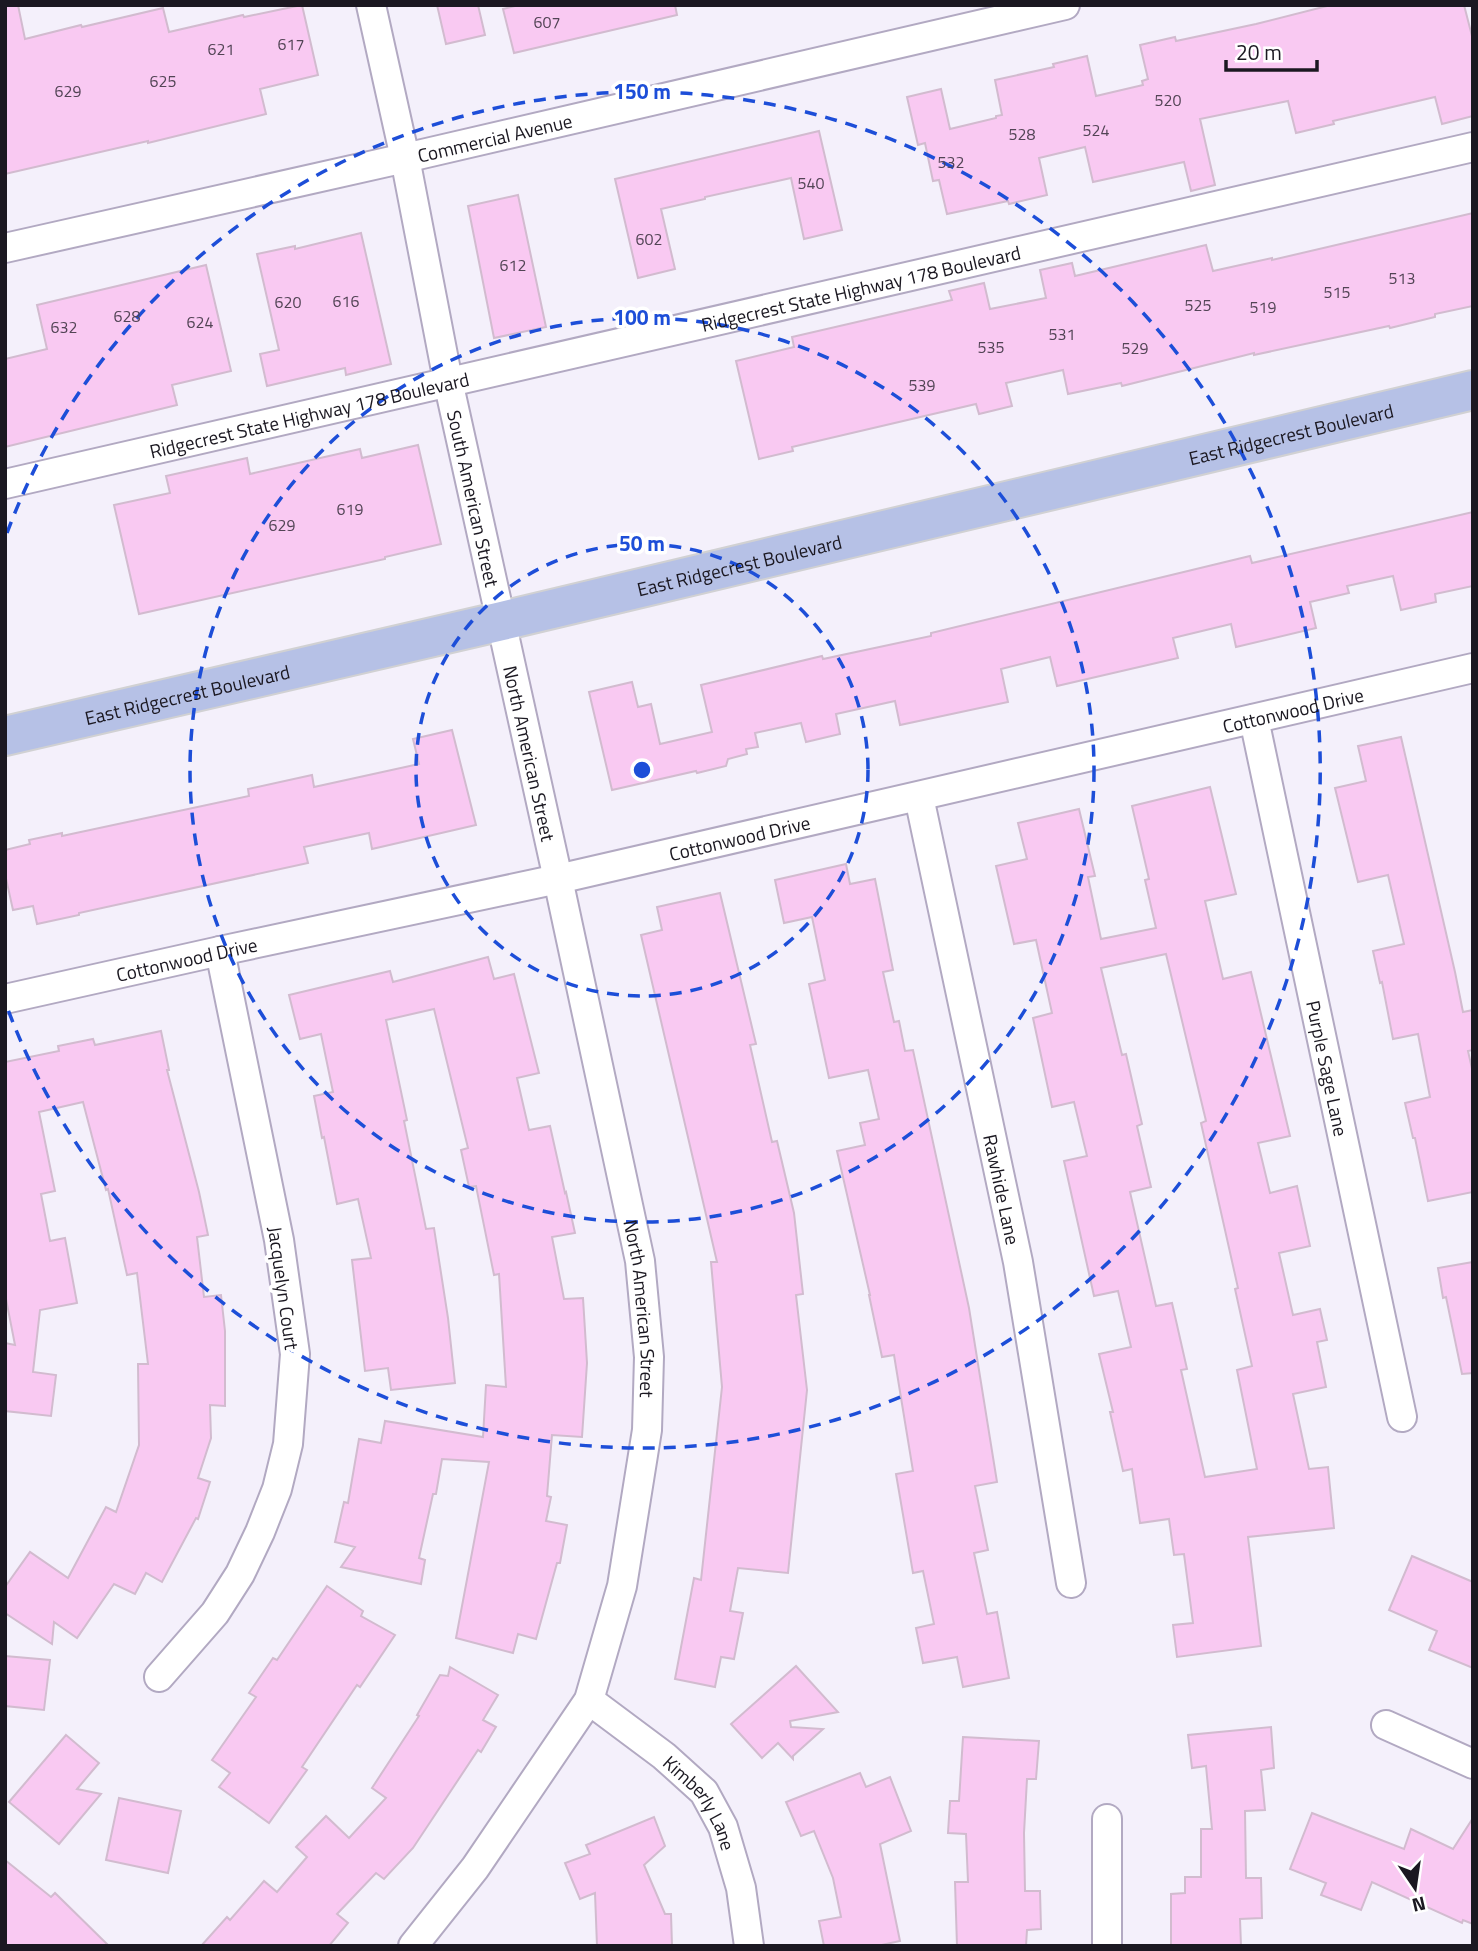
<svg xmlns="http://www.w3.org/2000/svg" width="1478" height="1951" font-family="'Titillium Web',sans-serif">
<rect width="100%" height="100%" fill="#f4f0fb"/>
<g fill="#f9c9f2" stroke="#d2bbcf" stroke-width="2" fill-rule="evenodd">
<path d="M5 5H18L25 39 81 25 82 27 163 8 169 32 243 15 244 17 302 5 318 75 260 89 266 114 148 143V141L5 174Z"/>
<path d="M437 5H478L485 35 446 44Z"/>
<path d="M519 5H675L677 15 514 53 503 9Z"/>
<path d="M1331 5H1464L1473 40V116L1442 124 1435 97 1333 121 1334 124 1296 133 1288 101 1200 119 1215 185 1191 191 1184 162 1093 182 1085 147 1039 158 1047 195 1009 204 1008 201 947 214 939 180 933 181 925 143 918 145 907 97 941 89 950 129 996 118V116L1002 115 995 80 1054 67 1053 64 1087 56 1096 96 1143 85 1142 81 1148 79 1140 45 1175 37 1176 41 1256 24Z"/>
<path d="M819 131 842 230 804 239 791 178 705 197V199L661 209 675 269 638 278 615 179Z"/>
<path d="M518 195 546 327 494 338 468 206Z"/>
<path d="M1473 213V306L1435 314V317L1390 328 1389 326 1254 355V353L1122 386 1121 383 1068 394 1063 370 1006 383 1012 406 979 414 976 404 792 447 793 451 759 459 736 361 794 347 792 337 952 300 949 291 984 283 990 309 1046 298 1040 270 1072 263 1075 276 1206 245 1213 271 1272 258V260Z"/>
<path d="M361 233 391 364 346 375 345 368 267 386 260 354 279 350 257 254 295 246V249Z"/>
<path d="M206 265 231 371 172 385 177 405 5 447V359L47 349 37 305Z"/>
<path d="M418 445 441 544 385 557V559L139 614 114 505 170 493 166 476 247 458 250 474 360 449 362 458Z"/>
<path d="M1473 512V586L1435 594 1436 602 1401 610 1393 576 1347 586 1349 593 1310 602 1316 628 1236 647 1231 624 1173 638 1178 658 1057 686 1050 657 1001 669 1008 702 900 725 895 701 836 714 840 734 806 742 801 723 755 733 758 747 746 749 747 754 728 759 726 766 697 773 696 771 612 790 589 692 632 682 638 707 651 704 660 744 712 732 701 685 822 656 823 659 931 636V633L1250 556 1252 563Z"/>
<path d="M452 730 476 825 372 849 369 833 304 847 308 863 79 913V915L37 924 33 906 13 910 5 874V850L30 844 29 840 62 833V836L249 796 248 789 312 775 314 787 419 764 413 739Z"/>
<path d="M1401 737 1455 972 1463 1012 1473 1010V1050L1468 1051 1473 1073V1192L1428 1201 1415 1138H1413L1405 1103 1430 1097 1418 1034 1393 1039 1382 982 1380 983 1373 951 1404 944 1388 875 1358 882 1335 788 1366 781 1358 746Z"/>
<path d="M1210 787 1236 894 1205 901 1223 979 1251 972 1290 1136 1258 1143 1270 1193 1297 1186 1310 1246 1279 1253 1293 1315 1320 1309 1327 1340 1317 1342 1326 1387 1293 1394 1309 1469 1328 1467 1334 1528 1248 1537 1261 1646 1177 1657 1173 1625 1193 1623 1184 1554 1174 1555 1169 1519 1140 1523 1132 1469 1123 1471 1110 1412H1113L1099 1354 1131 1347 1118 1291 1094 1296 1064 1161 1087 1156 1074 1102 1052 1107 1033 1018 1052 1013 1036 940 1014 944 996 866 1027 859 1018 823 1079 809 1095 876 1088 877 1101 939 1156 928 1145 880 1149 879 1132 806ZM1166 954 1206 1121 1201 1123 1238 1288 1235 1289 1252 1366 1237 1370 1257 1469 1205 1477 1181 1370 1187 1369 1172 1303 1156 1306 1130 1192 1151 1187 1137 1126 1142 1124 1126 1054 1122 1055 1101 968Z"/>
<path d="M846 864 850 884 875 879 893 970 883 972 894 1022 899 1021 905 1051 913 1050 969 1308 997 1482 975 1486 988 1550 974 1553 987 1614 997 1612 1009 1678 963 1687 957 1657 923 1663 916 1628 934 1624 923 1571 913 1573 896 1474 913 1471 894 1355 882 1357 869 1295H870L837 1151 865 1145 860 1123 879 1119 868 1070 829 1078 809 984 825 980 812 917 784 923 775 880Z"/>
<path d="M720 893 756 1044 750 1045 772 1142 777 1141 794 1213 803 1294 796 1295 807 1390 788 1573 738 1568 730 1611 743 1613 734 1659 721 1657 715 1687 675 1679 694 1578 701 1580 722 1387 711 1262H717L641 935 662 930 657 907Z"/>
<path d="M488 957 494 979 514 974 539 1073 517 1078 529 1130 550 1126 565 1193 566 1192 575 1233 552 1237 564 1299 583 1298 587 1363 582 1437 552 1435 547 1496 551 1497 546 1521 567 1525 560 1563H557L536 1639 518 1634 513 1653 456 1638 489 1462 442 1459 436 1494H433L419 1558 425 1560 421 1584 341 1567 355 1547 335 1542 344 1502 348 1503 359 1439 381 1443 385 1421 483 1437 486 1385 506 1387 499 1274 494 1275 476 1186 469 1187 461 1150 468 1148 434 1009 386 1020 407 1120 404 1121 426 1229 434 1228 448 1318 455 1383 391 1390 388 1368 365 1371 352 1260 371 1258 358 1199 337 1204 324 1137 322 1138 314 1096 333 1092 321 1034 300 1039 289 995 390 971 393 982Z"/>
<path d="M161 1031 169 1070H167L199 1192 208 1235 197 1237 204 1297 221 1295 225 1331V1406L210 1405 211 1438 198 1478 210 1482 198 1519 196 1518 162 1582 146 1573 135 1594 114 1584 77 1638 54 1622 52 1644 5 1613V1587L30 1552 68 1578 106 1507 116 1512 139 1445 138 1364H148L137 1273 127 1275 108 1189 106 1190 83 1102 39 1112 55 1191 41 1194 50 1241 65 1238 77 1303 40 1310 33 1372 56 1375 51 1416 5 1411V1343L15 1345 5 1294V1062L59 1051 58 1046 93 1039 95 1045Z"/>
<path d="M1473 1262V1373L1462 1374 1446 1297 1443 1298 1438 1268Z"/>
<path d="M1412 1556 1473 1582V1668L1429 1650 1437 1631 1389 1610Z"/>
<path d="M327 1586 363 1611 361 1616 395 1635 360 1687 357 1685 302 1767 307 1770 269 1823 219 1787 230 1773 212 1760 256 1697 249 1693 273 1658 277 1660Z"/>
<path d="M5 1656 50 1660 44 1710 5 1706Z"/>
<path d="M796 1666 838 1712 790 1721 791 1727 823 1729 793 1756V1759L778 1743 762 1758 731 1724Z"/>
<path d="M450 1667 498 1695 483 1720 496 1727 481 1752 478 1750 413 1848 384 1879 376 1873 337 1914 348 1923 329 1946H201L227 1917 230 1920 264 1881 277 1892 307 1857 296 1847 326 1816 349 1838 386 1798 372 1788 419 1716 417 1715 440 1675 448 1676Z"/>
<path d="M1271 1727 1274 1768 1261 1770 1265 1810 1245 1811 1246 1878H1261L1262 1918 1240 1919 1241 1946H1171V1894L1185 1893V1877H1201V1829H1212L1206 1766 1192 1768 1188 1735Z"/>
<path d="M66 1735 99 1763 77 1789 101 1794 59 1844 9 1802Z"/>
<path d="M963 1737 1039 1741 1036 1779H1027L1024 1833 1025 1891H1040L1041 1929 1027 1930 1026 1946H957L955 1882H968L966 1834 948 1833 950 1801H959Z"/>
<path d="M860 1773 866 1787 890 1777 911 1831 880 1844 900 1941 877 1946H824L819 1921 841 1917 833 1878 814 1831 801 1836 786 1802Z"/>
<path d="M119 1798 181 1811 168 1873 106 1860Z"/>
<path d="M1312 1813 1404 1849 1411 1829 1453 1849 1473 1818V1924L1463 1920 1462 1923 1372 1882 1361 1910 1321 1895 1326 1883 1290 1869Z"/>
<path d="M654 1817 665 1846 644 1865 665 1914H671L672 1946H597L595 1893 580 1899 565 1863 590 1854 586 1845Z"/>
<path d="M5 1860 51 1897 55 1893 109 1946H5Z"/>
</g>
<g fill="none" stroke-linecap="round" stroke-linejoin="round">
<defs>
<g id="minor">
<path id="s1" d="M371 5 405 158 448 381 558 879 640 1261 649 1357 647 1430 622 1586 589 1700 475 1868 413 1946"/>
<path id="s2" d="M5 248 405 158 1065 5"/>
<path id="s3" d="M5 484 1473 147"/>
<path id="s4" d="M1254 719 1402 1417"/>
<path id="s5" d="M919 797 1018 1262 1071 1583"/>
<path id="s6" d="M5 999 220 951 558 879 1473 668"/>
<path d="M159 1677 215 1613 240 1574 260 1532 277 1489 288 1444 295 1354 279 1240 220 951"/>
<path id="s7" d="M589 1700 664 1756 704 1792 723 1827 741 1888 749 1946"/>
<path d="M1386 1725 1473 1764"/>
<path d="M1107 1946V1819"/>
</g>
<g id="primary">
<path id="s8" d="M5 736 502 621 1473 390"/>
</g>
</defs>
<use href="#minor" stroke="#b2a9c2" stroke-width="32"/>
<use href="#primary" stroke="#d1d1d3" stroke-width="42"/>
<use href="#minor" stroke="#fff" stroke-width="28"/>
<use href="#primary" stroke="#b6c1e6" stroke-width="38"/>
</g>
<g fill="none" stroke="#1d4ed8" stroke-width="3.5" stroke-dasharray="12 9">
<circle cx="642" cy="770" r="226"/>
<circle cx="642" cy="770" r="452"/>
<path d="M7 533A678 678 0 1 1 7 1007"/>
</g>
<g text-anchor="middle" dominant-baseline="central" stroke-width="7" stroke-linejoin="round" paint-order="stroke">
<g font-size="16" fill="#524455">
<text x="547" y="22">607</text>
<text x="291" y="44">617</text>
<text x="221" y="49">621</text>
<text x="163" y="81">625</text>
<text x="68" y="91">629</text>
<text x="1168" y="100">520</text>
<text x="1096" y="130">524</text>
<text x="1022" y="134">528</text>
<text x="951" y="162">532</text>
<text x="811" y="183">540</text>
<text x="649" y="239">602</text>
<text x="513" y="265">612</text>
<text x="1402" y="278">513</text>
<text x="1337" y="292">515</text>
<text x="346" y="301">616</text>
<text x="288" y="302">620</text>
<text x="1198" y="305">525</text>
<text x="1263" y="307">519</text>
<text x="127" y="316">628</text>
<text x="200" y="322">624</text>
<text x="64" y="327">632</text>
<text x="1062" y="334">531</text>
<text x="991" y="347">535</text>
<text x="1135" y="348">529</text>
<text x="922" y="385">539</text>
<text x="350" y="509">619</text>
<text x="282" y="525">629</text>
</g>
<g font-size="19" fill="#1b1821" stroke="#fff">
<text stroke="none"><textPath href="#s2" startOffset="502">Commercial Avenue</textPath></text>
<text stroke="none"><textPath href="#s3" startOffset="878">Ridgecrest State Highway 178 Boulevard</textPath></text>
<text stroke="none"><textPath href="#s3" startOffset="312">Ridgecrest State Highway 178 Boulevard</textPath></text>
<text stroke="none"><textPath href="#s8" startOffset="1321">East Ridgecrest Boulevard</textPath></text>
<text stroke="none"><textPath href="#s1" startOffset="504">South American Street</textPath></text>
<text stroke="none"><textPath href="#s8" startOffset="754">East Ridgecrest Boulevard</textPath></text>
<text stroke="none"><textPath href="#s8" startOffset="187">East Ridgecrest Boulevard</textPath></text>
<text stroke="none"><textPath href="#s6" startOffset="1320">Cottonwood Drive</textPath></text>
<text stroke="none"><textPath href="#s1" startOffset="765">North American Street</textPath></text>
<text stroke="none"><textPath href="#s6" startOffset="752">Cottonwood Drive</textPath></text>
<text stroke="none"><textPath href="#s6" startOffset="186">Cottonwood Drive</textPath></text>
<text stroke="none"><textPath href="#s4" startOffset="357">Purple Sage Lane</textPath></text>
<text stroke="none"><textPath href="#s5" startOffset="401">Rawhide Lane</textPath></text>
<text transform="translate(284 1288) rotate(82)">Jacquelyn Court</text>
<text stroke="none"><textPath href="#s1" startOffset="1332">North American Street</textPath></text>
<text stroke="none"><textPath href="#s7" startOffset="154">Kimberly Lane</textPath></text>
</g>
</g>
<circle cx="642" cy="770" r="10" fill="#1d4ed8" stroke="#fff" stroke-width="3.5"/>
<g font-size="21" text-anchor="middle" font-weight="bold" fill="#1d4ed8" stroke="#fff" stroke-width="7" stroke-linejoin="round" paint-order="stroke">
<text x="642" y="99">150 m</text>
<text x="642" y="325">100 m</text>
<text x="642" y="551">50 m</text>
</g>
<rect width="1478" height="1951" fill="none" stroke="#1b1821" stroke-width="14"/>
<g transform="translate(1415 1888) rotate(167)" stroke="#ffffff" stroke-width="5" paint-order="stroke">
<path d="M0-5L12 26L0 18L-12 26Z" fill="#1b1821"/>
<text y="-10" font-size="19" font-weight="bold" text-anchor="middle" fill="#1b1821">N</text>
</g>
<path d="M1226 60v10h91v-10" fill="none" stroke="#1b1821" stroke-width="3.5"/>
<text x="1236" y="60" font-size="21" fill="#1b1821" stroke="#ffffff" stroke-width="5" paint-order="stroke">20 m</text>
</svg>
